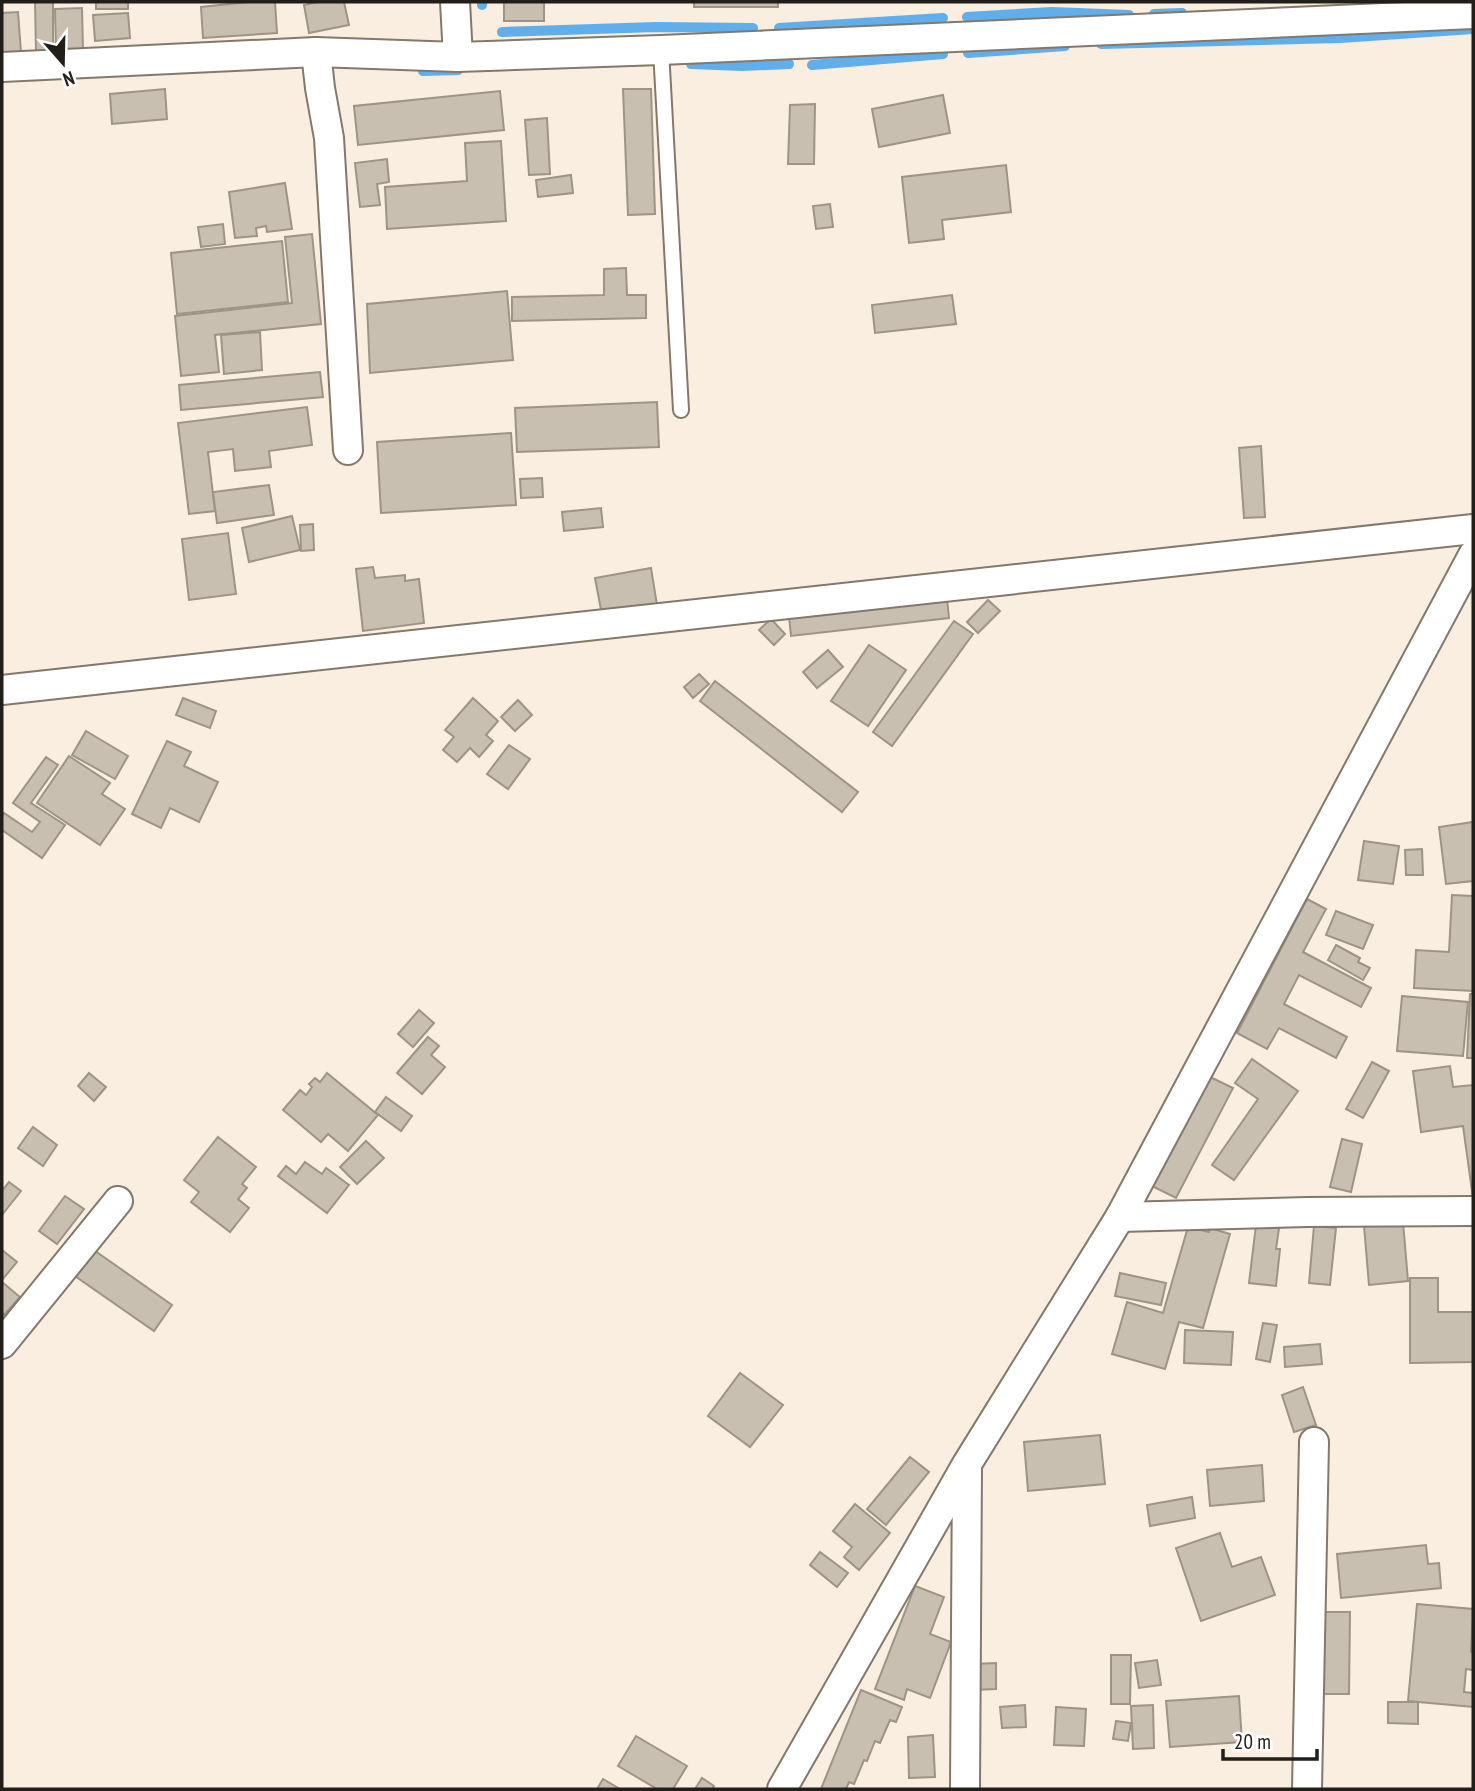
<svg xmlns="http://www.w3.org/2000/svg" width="1475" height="1791" font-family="'PT Sans Narrow',sans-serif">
<rect width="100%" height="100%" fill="#f9eedf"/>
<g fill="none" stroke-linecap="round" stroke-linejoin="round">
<g stroke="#61aeed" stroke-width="10">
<path d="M482 5V2"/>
<path d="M1154 14 1182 13"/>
<path d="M967 17 1052 12 1129 15"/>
<path d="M779 28 943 18"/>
<path d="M502 32 656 27 753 28"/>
<path d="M1101 44 1340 38 1473 29"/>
<path d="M968 53 1065 46"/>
<path d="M691 64 742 66 789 64"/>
<path d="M812 65 943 54"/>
<path d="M423 71 458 70"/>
</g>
</g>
<g fill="#c9bfb1" stroke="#9e9486" stroke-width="2">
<path d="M35 2H53V51H36Z"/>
<rect x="96" y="2" width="32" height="7"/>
<path d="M248 2H275L277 33 203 38 201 7Z"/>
<path d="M318 2H344L349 25 309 33 304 5Z"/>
<rect x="504" y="2" width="40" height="19"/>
<rect x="694" y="2" width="84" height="5"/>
<path d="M82 8 83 50H56L55 9Z"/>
<path d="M18 12 21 52 2 54V13Z"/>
<path d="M128 13 130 38 95 41 93 15Z"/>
<path d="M165 89 167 119 112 124 110 94Z"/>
<path d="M623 89H651L655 214 628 215Z"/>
<path d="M500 91 504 130 358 145 354 106Z"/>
<path d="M943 95 950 133 879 147 872 109Z"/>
<path d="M815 104 814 164H788L790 105Z"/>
<path d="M547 118 550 174 529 175 525 120Z"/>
<path d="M501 141 506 221 387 229 385 187 467 181 465 143Z"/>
<path d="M387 159 389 182 377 184 380 205 360 207 355 163Z"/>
<path d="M1006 165 1011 212 942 220 944 239 909 243 902 177Z"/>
<path d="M571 175 573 193 538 197 536 180Z"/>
<path d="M285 183 292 229 267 232 266 226 256 228 257 236 235 238 229 192Z"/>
<path d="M830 204 833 227 816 229 813 206Z"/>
<path d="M223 224 225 244 201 247 198 227Z"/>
<path d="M312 234 321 324 215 335 219 372 181 376 175 316 292 303 285 237Z"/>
<path d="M282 241 288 302 177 314 171 253Z"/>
<path d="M626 268 627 295H646V318L512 321V297L604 295V269Z"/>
<path d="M507 291 513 360 370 373 367 304Z"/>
<path d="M952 295 956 324 875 333 872 305Z"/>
<path d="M260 332 262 370 224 374 221 335Z"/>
<path d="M320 372 323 397 181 410 179 385Z"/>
<path d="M657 402 659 447 517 452 515 408Z"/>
<path d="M307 407 312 445 269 451 271 467 235 471 233 449 208 452 215 511 189 514 178 423Z"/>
<path d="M511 433 516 505 381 513 377 442Z"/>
<path d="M1261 446 1265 517 1244 518 1239 448Z"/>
<path d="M542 478 543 497 521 498 520 479Z"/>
<path d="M269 485 274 515 217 523 213 492Z"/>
<path d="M601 508 603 527 564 531 562 512Z"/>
<path d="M292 516 300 550 249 562 242 528Z"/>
<path d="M313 524 314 550 301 551 300 525Z"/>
<path d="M228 533 236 594 189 600 182 539Z"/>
<path d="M373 567 375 578 405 575V581L419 579 424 623 363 631 356 569Z"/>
<path d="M651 568 657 605 602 615 595 578Z"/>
<path d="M947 598 949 618 791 636 789 616Z"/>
<path d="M988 600 1000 611 978 633 967 622Z"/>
<path d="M771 619 785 634 774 645 759 630Z"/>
<path d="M954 621 973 634 892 746 873 732Z"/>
<path d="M869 645 906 670 868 726 831 701Z"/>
<path d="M828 650 843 667 817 688 803 672Z"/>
<path d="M699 674 709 684 693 698 684 687Z"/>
<path d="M715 681 858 792 842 812 700 701Z"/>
<path d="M183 698 216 711 210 728 176 715Z"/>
<path d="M473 698 498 721 486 735 493 741 479 757 470 748 457 762 443 750 454 737 445 730Z"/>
<path d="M518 700 532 715 515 731 501 717Z"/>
<path d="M86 731 128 756 115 779 72 755Z"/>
<path d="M167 741 191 752 184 766 218 782 199 822 170 808 161 828 132 814Z"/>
<path d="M509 745 530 759 508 789 487 774Z"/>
<path d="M69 756 110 783 102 794 125 809 100 845 37 803Z"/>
<path d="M46 757 58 765 31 803 65 825 42 858 2 830V817L4 813 32 832 40 822 13 803Z"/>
<path d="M1473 822V881L1446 884 1439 827Z"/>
<path d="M1364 841 1399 846 1393 884 1358 880Z"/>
<path d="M1422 849 1423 875H1406L1405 850Z"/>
<path d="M1452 895 1473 896V991L1414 988 1416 950 1449 952Z"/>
<path d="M1307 899 1326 909 1303 952 1371 988 1361 1007 1299 975 1284 1004 1347 1037 1336 1058 1279 1028 1267 1049 1237 1033Z"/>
<path d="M1336 911 1373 925 1363 949 1326 935Z"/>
<path d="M1336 945 1360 958 1358 962 1370 968 1363 980 1328 960Z"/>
<path d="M1470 994H1473V1058H1467Z"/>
<path d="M1402 996 1468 1002 1463 1056 1397 1051Z"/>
<path d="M419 1010 434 1023 413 1047 398 1034Z"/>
<path d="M428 1037 439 1046 431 1055 445 1067 422 1094 397 1073Z"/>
<path d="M1252 1059 1298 1091 1234 1180 1212 1165 1258 1099 1235 1083Z"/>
<path d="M1372 1062 1389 1071 1363 1118 1346 1109Z"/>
<path d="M1450 1066 1453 1087 1473 1085V1198L1463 1126 1421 1132 1413 1071Z"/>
<path d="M89 1073 106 1087 94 1101 78 1086Z"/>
<path d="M327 1073 378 1115 348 1151 328 1134 321 1142 283 1110 300 1090 306 1095 312 1087 309 1084 315 1078 320 1082Z"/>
<path d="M1206 1075 1233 1088 1176 1198 1150 1185Z"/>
<path d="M386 1097 412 1116 401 1131 375 1112Z"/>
<path d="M33 1127 57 1145 43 1166 18 1148Z"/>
<path d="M218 1137 256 1167 242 1184 247 1188 238 1199 249 1208 230 1232 191 1202 199 1192 184 1180Z"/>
<path d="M1342 1139 1362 1144 1351 1192 1330 1187Z"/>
<path d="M366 1141 384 1158 357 1184 340 1167Z"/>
<path d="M305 1162 322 1174 326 1168 349 1185 327 1213 278 1176 286 1166 296 1174Z"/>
<path d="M9 1182 21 1191 2 1215V1191Z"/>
<path d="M65 1196 84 1209 57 1244 39 1231Z"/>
<path d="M1403 1222 1408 1281 1369 1285 1364 1226Z"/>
<path d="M1256 1225 1279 1228 1276 1249H1280L1276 1286 1249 1283Z"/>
<path d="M1314 1226 1336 1228 1330 1285 1309 1283Z"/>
<path d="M1188 1227 1209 1232 1210 1228 1230 1234 1203 1328 1179 1322 1165 1369 1112 1354 1127 1302 1163 1313Z"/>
<path d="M91 1248 172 1305 154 1331 72 1274Z"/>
<path d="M2 1250 17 1262 2 1280Z"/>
<path d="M1120 1273 1166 1283 1161 1305 1115 1296Z"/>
<path d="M1410 1278H1438V1312H1473V1362L1410 1363Z"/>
<path d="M2 1282 20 1297 4 1315 2 1313Z"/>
<path d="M1263 1323 1277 1325 1270 1362 1256 1359Z"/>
<path d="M1185 1330 1233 1332 1231 1365 1184 1363Z"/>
<path d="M1320 1344 1322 1364 1285 1367 1284 1347Z"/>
<path d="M740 1373 783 1405 750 1447 708 1416Z"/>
<path d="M1303 1387 1316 1425 1294 1432 1282 1395Z"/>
<path d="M1100 1435 1105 1484 1028 1491 1024 1442Z"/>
<path d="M910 1457 929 1472 886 1525 867 1509Z"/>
<path d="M1262 1465 1264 1501 1210 1506 1207 1470Z"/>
<path d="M1192 1497 1195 1518 1150 1526 1147 1505Z"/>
<path d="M855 1504 890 1533 859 1570 844 1557 852 1547 833 1531Z"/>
<path d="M1220 1533 1232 1567 1261 1557 1275 1595 1201 1621 1176 1548Z"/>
<path d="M1426 1545 1428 1564 1439 1563 1441 1588 1341 1598 1337 1554Z"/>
<path d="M820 1552 848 1573 837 1587 810 1565Z"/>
<path d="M915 1586 944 1597 930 1634 951 1642 930 1698 907 1689 904 1700 875 1689Z"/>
<path d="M1417 1604 1473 1609 1471 1652 1473 1653V1670L1466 1669 1464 1692 1473 1693V1707L1408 1701Z"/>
<path d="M1322 1612H1350L1349 1694H1322Z"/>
<path d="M1111 1655H1131L1130 1704H1111Z"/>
<path d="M1157 1660 1161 1685 1139 1688 1135 1663Z"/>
<path d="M996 1663V1689L973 1690V1664Z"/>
<path d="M861 1690 902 1707 896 1722 890 1720 880 1743 875 1741 867 1761 864 1760 854 1784 849 1782 846 1789H821Z"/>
<path d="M1239 1696 1242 1742 1170 1747 1166 1701Z"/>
<path d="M1388 1702H1418V1724L1388 1723Z"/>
<path d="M1025 1705 1026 1727 1002 1728 1000 1707Z"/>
<path d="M1153 1705 1154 1748 1133 1749 1131 1706Z"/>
<path d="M1056 1707 1086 1709 1084 1746 1054 1745Z"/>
<path d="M1116 1721 1131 1723 1128 1741 1113 1739Z"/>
<path d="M933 1735 935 1777 909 1778 908 1737Z"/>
<path d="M636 1736 687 1766 673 1789H657L618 1766Z"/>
<path d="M702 1778 714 1786 712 1789H695Z"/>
<path d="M603 1779 620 1789H597Z"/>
</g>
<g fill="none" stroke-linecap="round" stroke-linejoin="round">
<defs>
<path id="service" d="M661 50 681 410"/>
<g id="minor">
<path d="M455 2 458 57"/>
<path d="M316 52 320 88 329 138 348 450"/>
<path d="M2 67 316 52 458 57 661 50 1473 14"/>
<path d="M2 690 1473 529"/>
<path d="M1120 1217 1307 1212 1473 1211"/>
<path d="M2 1344 118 1201"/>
<path d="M782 1789 967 1464 1120 1217 1473 555"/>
<path d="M965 1789 967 1467"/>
<path d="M1307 1789 1314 1442"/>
</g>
</defs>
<use href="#service" stroke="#82796b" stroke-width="18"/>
<use href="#minor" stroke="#82796b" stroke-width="32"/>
<use href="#service" stroke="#fff" stroke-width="14"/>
<use href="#minor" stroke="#fff" stroke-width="28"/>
</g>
<rect width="1475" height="1791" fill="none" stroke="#221e19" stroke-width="7"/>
<g transform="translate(63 63) rotate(160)" stroke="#ffffff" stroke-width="5" paint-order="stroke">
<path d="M0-5L12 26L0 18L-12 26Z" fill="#221e19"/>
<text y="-10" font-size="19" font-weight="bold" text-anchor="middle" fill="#221e19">N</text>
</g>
<path d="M1223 1749v10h94v-10" fill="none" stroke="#221e19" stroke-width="3.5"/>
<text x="1234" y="1749" font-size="21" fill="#221e19" stroke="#ffffff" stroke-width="5" paint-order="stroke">20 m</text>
</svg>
